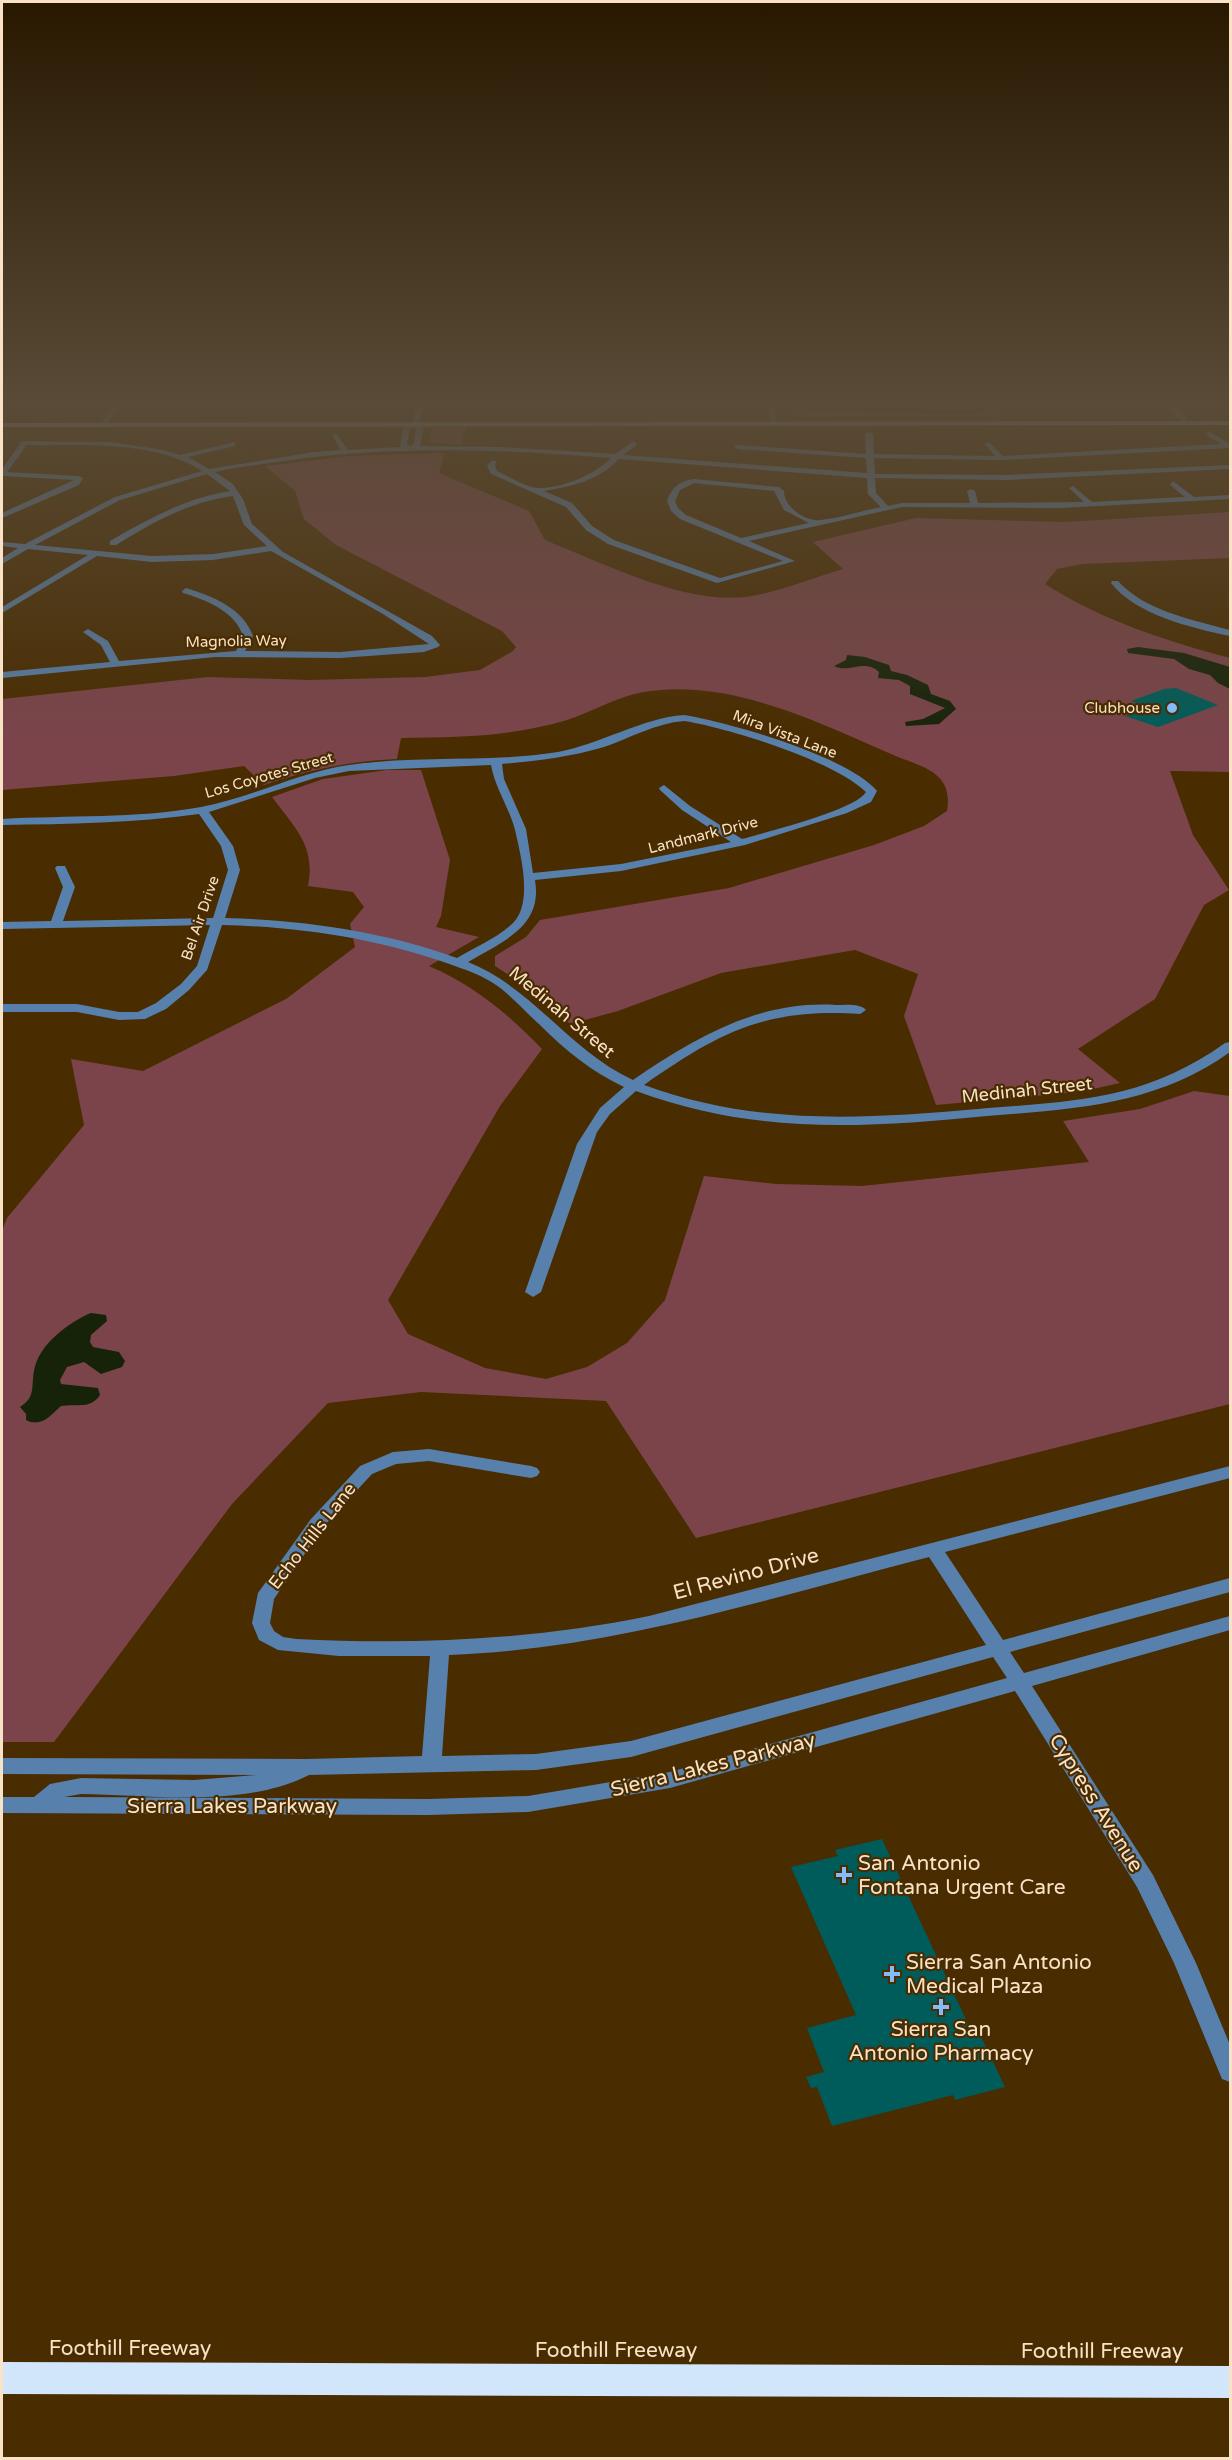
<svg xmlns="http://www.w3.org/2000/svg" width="1232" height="2460" font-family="'Varela Round',sans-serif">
<rect width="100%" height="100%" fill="#492c00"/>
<g fill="#7b444b">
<path d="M788 401H993L1002 417H799L791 415Z"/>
<path d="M439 427H466L461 445 430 442 431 430Z"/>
<path d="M444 453 439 473 529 511 545 540C603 563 682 604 746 597 772 594 816 577 843 569L813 542 916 518 1065 522 1230 512V558L1082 564 1057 569 1045 584C1101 620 1166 641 1230 658V772L1170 771 1193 835 1229 890 1204 905 1155 999 1078 1049 1120 1083 1079 1092 936 1105 904 1016 918 974 855 950 721 973 618 1011 570 1024 544 998 495 966V956L526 937 540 920 729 888 874 845 924 826 947 811C954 771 921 767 891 754 816 721 728 678 644 692 618 696 592 712 567 720 509 737 461 737 401 738L397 759C350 761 308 770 264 785L244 766 174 776 2 790V699L208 677 309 680 425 677 480 670 513 651 516 647 502 631 336 545 304 519 295 491 265 466 349 456Z"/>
<path d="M387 770H421L450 860 441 916 436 927 479 937 429 966C475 986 507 1013 542 1049L500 1106 388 1300 408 1334 485 1368 546 1379 587 1367 627 1343 665 1300 704 1176 776 1184 862 1186 1089 1162 1063 1121 1140 1109 1194 1091 1230 1096V1404L696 1538 606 1401 421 1392 328 1403 232 1504 54 1742H2V1231L7 1218 84 1125 71 1059 143 1071 286 999 355 947 350 924 364 907 353 892 308 886C316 846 295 828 272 797L323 779Z"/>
</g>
<g fill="#162309">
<path d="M805 401H968L980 403 986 411 976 414 813 412 803 410 801 403Z"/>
<path d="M1138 647 1184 653 1230 667V689L1218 683 1210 675 1189 669 1174 659 1128 653 1127 649Z"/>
<path d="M847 655 865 657 889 665 891 671 907 675 928 685 931 694 950 701 956 709 939 724 906 726 905 722 923 719 945 708 910 694V686L899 680 878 678 879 672C864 658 849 674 834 666L846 660Z"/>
<path d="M91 1313 106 1315 107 1321 91 1335 90 1342 93 1347 119 1352 125 1361 122 1367 101 1374 84 1362 67 1367 60 1380 61 1384 98 1388 100 1395C90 1410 77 1403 61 1406 51 1415 41 1428 26 1420V1414L20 1407C36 1397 31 1387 34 1371 38 1345 69 1322 91 1313Z"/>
</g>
<g fill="#005c5a">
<path d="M1176 688 1218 705 1158 727 1125 716 1146 707 1131 701 1164 689Z"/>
<path d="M882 1839 968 2024 974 2022 1005 2087 955 2100 953 2095 832 2126 817 2087 811 2088 806 2077 824 2072 807 2028 856 2015 791 1867 838 1856 835 1850Z"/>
</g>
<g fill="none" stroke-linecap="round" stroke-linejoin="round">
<g fill="#5880ac" fill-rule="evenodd">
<path d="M116 401H261L264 403 261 405 119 406 105 427H99Z"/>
<path d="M418 401H424L419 423 424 427 420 446 501 447 615 454 634 441 637 445 623 455 867 473 866 458 738 449 734 447 738 445 866 454 865 434 869 432 873 434 874 454 995 456 985 444 989 442 1003 456 1221 444 1206 435 1209 431 1230 444V448L1001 460 874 458 875 474 1007 475 1230 465V469L1007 480 875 478 876 493 888 506 902 503H970L967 491 971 489 975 491 978 503 1084 502 1069 488 1073 486 1092 502 1185 497 1170 485 1173 481 1194 497 1230 495V499L1059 508 902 507 749 541 795 561 717 583 608 544 586 530 566 507 491 474 487 466 491 461H497L495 466 497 471C508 476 525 487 537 488 560 489 595 475 611 458 500 449 387 445 278 462 257 465 235 467 215 472L233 484 243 499 252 524 283 552 432 636 440 645 438 647 424 652 340 658 215 657 2 678V672L110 662 101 645 83 632 88 629 108 641 119 661 236 651 243 636C235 611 206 600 183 593L182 591 186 588C212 596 243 608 253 636L245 651 340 652 429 644 383 614 271 551 213 560 152 562 97 556 2 613V607L88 555 28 549 2 564V558L18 548 2 546V542L25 544 115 497 202 471C155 440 82 446 27 445L7 472 79 476 83 478 79 485 2 518V513L74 480 2 476V469L22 441 110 442 164 450 180 455 235 442V446L188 457 209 469 314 452 341 450 332 435 336 433 348 450 400 447 403 427 412 423ZM414 427 416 428 414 444 410 446 407 445 410 428ZM619 459 867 478 868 494 881 507C861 511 841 518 821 520 805 522 784 507 784 491L779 487 694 479C679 481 672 487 667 501L671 511 680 519 783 561 720 578 614 540 592 526 572 503 544 491C572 486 598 481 619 459ZM207 474 230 491C186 498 148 519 110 541V545H116C153 522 189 502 233 496L244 525 267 546 213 554 152 556 35 545 120 500ZM694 483 774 491 784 510 809 523 741 538 686 515 678 508 675 501 680 490Z"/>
<path d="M767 401H773L778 426 771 424Z"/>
<path d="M1161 401H1168L1187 418V422H1181Z"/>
<path d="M1112 581H1118C1145 611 1193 620 1230 630V636C1192 628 1136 615 1111 583Z"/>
<path d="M684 715C729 722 849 757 877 791L871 802 847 813 745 845 621 871 535 880C543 927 503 941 468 962 533 988 570 1051 633 1080 694 1038 759 1000 836 1005 845 1005 860 1003 866 1010L860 1014C765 1008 720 1032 644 1085 756 1126 861 1119 978 1109 1073 1101 1144 1101 1225 1043L1230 1042V1052C1156 1105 1075 1109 987 1116 864 1128 755 1135 636 1091L610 1114 597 1132 541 1292 533 1297 525 1292 577 1144 600 1108 624 1087C592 1072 565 1050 540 1025 525 1012 512 996 496 985 483 976 469 971 455 966 381 939 302 927 222 925L207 970 189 990 166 1009 145 1019 119 1020 77 1012H2V1004H77L119 1012H138L156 1003 181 984 197 966 210 925 2 929V922L51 921 63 887 55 868 57 866H65L75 887 63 921 213 918 228 870 221 846 199 814C134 823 68 824 2 825V819C68 815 135 819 201 807 252 798 298 772 349 765 419 755 489 763 558 752 601 744 642 718 684 715ZM684 721C729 728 834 761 866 792 856 810 766 832 742 839L690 806 664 785 659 788 660 790 682 810 731 842 621 864 533 873 526 829 504 779 502 764C536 761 570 757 604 747 630 738 656 723 684 721ZM491 765C495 788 509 807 515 830 521 856 533 903 513 923 498 938 475 947 457 958 383 931 303 920 225 918L240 870 233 846 209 812 315 778 349 771Z"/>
<path d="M429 1449 531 1466 537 1468 540 1472 537 1476 531 1478 429 1461 396 1464 372 1474 323 1527 274 1599 270 1623 274 1631 283 1637 296 1639C415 1645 532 1640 649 1616L1230 1466V1478L945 1552 1003 1640 1230 1578V1592L1010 1652 1024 1673 1230 1616V1630L1032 1686 1153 1875 1196 1963 1230 2045V2082L1222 2079 1174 1963 1137 1887 1015 1691 670 1788 528 1812 428 1815 2 1813V1797H34L50 1784 81 1778 194 1780 257 1775 2 1774V1758L307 1759 422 1756 430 1656H339L278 1650 259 1640 252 1623 258 1593 311 1519 360 1466 393 1452ZM929 1557 986 1645 631 1741 536 1754 442 1756 449 1655C614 1649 770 1598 929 1557ZM993 1657 1007 1678 670 1772 528 1796 428 1799 64 1797 81 1794C151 1795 245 1808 309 1775L536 1770 631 1757Z"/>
</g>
<path fill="#a9c9ee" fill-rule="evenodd" d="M1230 421V425L2 427V423Z"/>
<path fill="#d1e5fb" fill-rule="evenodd" d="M2 2362 1230 2366V2398L2 2394Z"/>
</g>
<linearGradient id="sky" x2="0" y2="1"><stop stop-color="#281800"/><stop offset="0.54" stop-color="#594b37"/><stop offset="1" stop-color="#594b37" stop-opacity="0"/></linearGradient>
<rect width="1232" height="745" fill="url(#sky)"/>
<g fill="#84bcfb" stroke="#492c00" stroke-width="2">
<circle cx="1172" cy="708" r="6"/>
<path d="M841 1866h6v6h6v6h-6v6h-6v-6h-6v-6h6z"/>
<path d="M889 1965h6v6h6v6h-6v6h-6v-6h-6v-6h6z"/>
<path d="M938 1998h6v6h6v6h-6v6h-6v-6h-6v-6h6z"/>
</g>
<g text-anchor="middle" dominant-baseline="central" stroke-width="4.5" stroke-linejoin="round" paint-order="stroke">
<g font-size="15" fill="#f9e2c6" stroke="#492c00">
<text transform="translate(236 641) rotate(-1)">Magnolia Way</text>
<text transform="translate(785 734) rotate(21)">Mira Vista Lane</text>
<text transform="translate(269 775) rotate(-16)">Los Coyotes Street</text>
<text transform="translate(703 835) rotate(-14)">Landmark Drive</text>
<text transform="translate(200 918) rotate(-71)">Bel Air Drive</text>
</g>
<g font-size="15" fill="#f9e2c6" stroke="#492c00" text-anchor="end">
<text x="1160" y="708">Clubhouse</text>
</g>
<g font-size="18" fill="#f9e2c6" stroke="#492c00">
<text transform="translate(562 1012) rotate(40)">Medinah Street</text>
<text transform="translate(1027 1090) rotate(-6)">Medinah Street</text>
<text transform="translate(312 1536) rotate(-52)">Echo Hills Lane</text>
</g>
<g font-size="21" fill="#f9e2c6" stroke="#492c00">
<text transform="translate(746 1574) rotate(-15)">El Revino Drive</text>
<text transform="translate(713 1765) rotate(-14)">Sierra Lakes Parkway</text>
<text transform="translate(1096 1803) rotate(58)">Cypress Avenue</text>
<text x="232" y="1806">Sierra Lakes Parkway</text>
<text x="130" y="2348">Foothill Freeway</text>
<text x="616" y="2350">Foothill Freeway</text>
<text x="1102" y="2351">Foothill Freeway</text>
</g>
<g font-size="21" fill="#f9e2c6" stroke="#492c00" text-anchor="start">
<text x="858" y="1863">San Antonio<tspan x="858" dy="24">Fontana Urgent Care</tspan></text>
<text x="906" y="1962">Sierra San Antonio<tspan x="906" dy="24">Medical Plaza</tspan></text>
<text x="941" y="2029" text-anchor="middle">Sierra San<tspan x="941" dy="24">Antonio Pharmacy</tspan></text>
</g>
</g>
<rect width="1232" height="2460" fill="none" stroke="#f9e2c6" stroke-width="6"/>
</svg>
